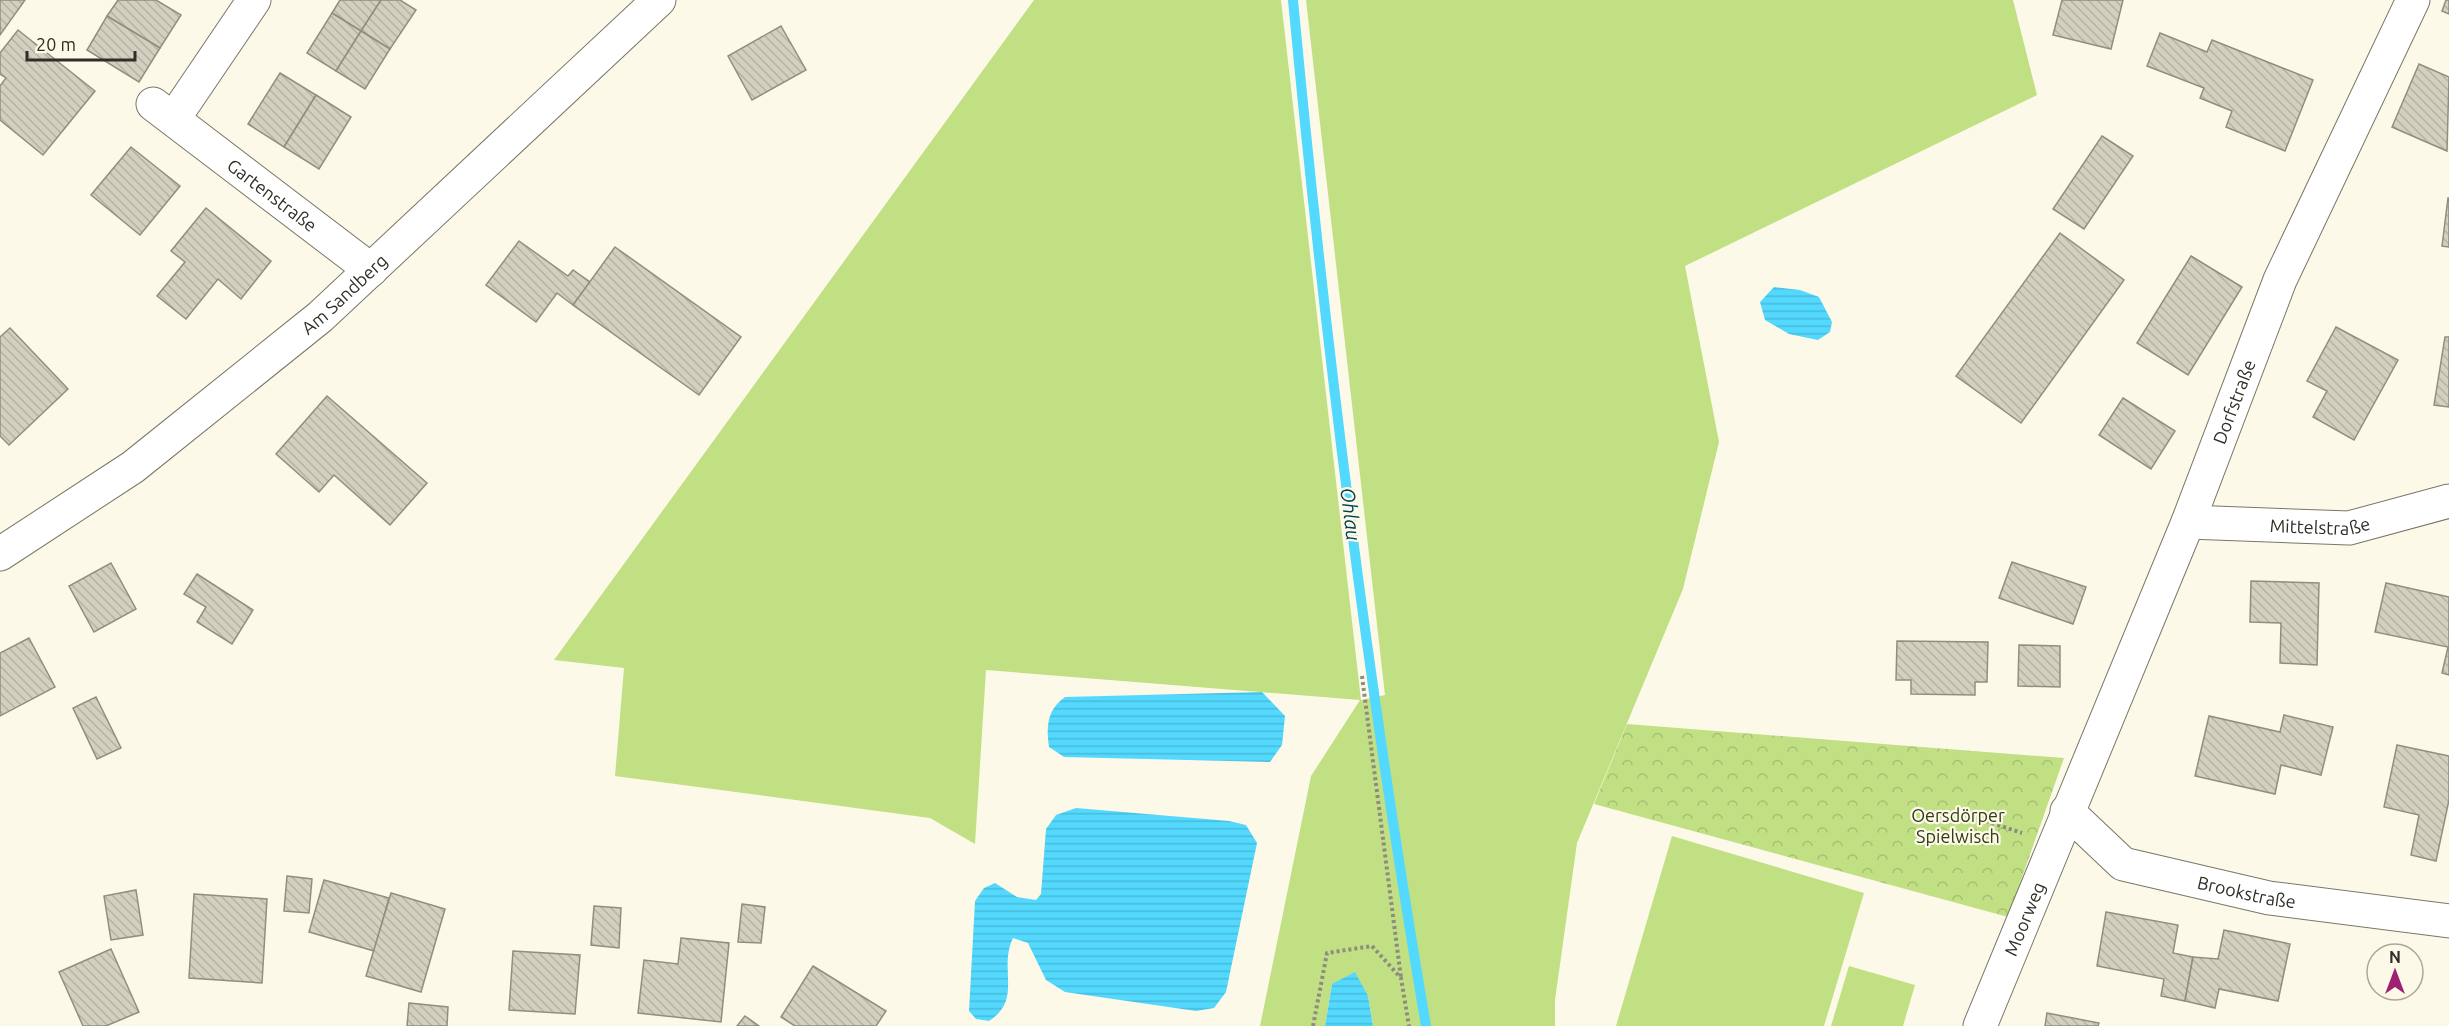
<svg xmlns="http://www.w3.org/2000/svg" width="2449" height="1026" font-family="Ubuntu,sans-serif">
<defs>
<pattern id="park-crowns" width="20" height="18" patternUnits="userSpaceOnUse" patternTransform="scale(1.5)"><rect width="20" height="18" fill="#c1e083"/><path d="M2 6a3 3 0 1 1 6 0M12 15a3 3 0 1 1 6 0" fill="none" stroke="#a6c071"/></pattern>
<pattern id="water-rules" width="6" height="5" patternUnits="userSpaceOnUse" patternTransform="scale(1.5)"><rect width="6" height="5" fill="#53d8fe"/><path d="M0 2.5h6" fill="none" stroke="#49bada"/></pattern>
<pattern id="building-back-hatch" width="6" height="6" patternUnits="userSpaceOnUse" patternTransform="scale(1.5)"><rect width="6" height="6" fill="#d3d0bf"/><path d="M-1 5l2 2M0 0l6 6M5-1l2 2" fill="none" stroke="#b5b3a4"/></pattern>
</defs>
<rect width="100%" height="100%" fill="#fdf9e8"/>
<g fill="#c1e083">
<path d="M1034 0H1281L1361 700 1385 695 1306 0H2013L2037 95 1685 266 1719 442 1683 589 1577 843 1555 1000V1026H1373L1368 996 1332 984 1325 1026H1260L1311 776 1360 700 986 670 975 844 930 818 615 776 624 668 554 660Z"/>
<path d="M1672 836 1864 893 1824 1026H1616Z"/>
<path d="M1849 966 1915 985 1903 1026H1831Z"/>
</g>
<path fill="url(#park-crowns)" d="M1627 724 2064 758 2008 917 1594 804Z"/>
<g fill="url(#water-rules)">
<path d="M1774 287 1800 290 1819 297 1832 322 1830 332 1818 340 1789 334 1765 320 1760 302Z"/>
<path d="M1262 692 1285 716 1282 745 1270 762 1064 757 1049 747C1046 726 1047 710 1065 697Z"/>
<path d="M1076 808 1229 821 1246 825 1257 843 1226 992 1214 1008 1196 1011 1065 992 1046 980 1028 943 1013 938C998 969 1023 999 989 1021L976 1019 969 1011 975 901 984 888 995 883 1017 897 1036 900 1041 894 1046 829 1056 815Z"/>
<path d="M1355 972 1368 996 1373 1026H1325L1332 984Z"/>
</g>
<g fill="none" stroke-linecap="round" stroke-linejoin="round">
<path stroke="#53d8fe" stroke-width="10" d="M1293 0C1325 343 1368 686 1426 1026"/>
</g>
<g fill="url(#building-back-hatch)" stroke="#918e7f" stroke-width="1.5">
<path d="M0 0H25L0 35Z"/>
<path d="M118 0H156L181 15 160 48 107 16Z"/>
<path d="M340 0H381L361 31 332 13Z"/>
<path d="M381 0H400L416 10 390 49 361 31Z"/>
<path d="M2062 0H2123L2111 49 2053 35Z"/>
<path d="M2446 0H2449V14L2442 11Z"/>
<path d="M332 13 361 31 336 71 307 53Z"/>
<path d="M107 16 160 48 139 82 87 50Z"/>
<path d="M781 26 806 70 752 100 728 56Z"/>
<path d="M18 30 95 91 43 155 0 120V86L6 78 0 74V53Z"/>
<path d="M361 31 390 49 365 89 336 71Z"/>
<path d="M2160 33 2207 52 2212 40 2313 80 2285 151 2226 127 2232 111 2200 98 2204 88 2147 66Z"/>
<path d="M2419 64 2449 77 2447 151 2392 127Z"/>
<path d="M280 73 316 95 284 147 248 124Z"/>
<path d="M316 95 351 117 319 169 284 147Z"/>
<path d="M2102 136 2133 156 2084 229 2053 209Z"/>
<path d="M131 147 180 186 140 235 91 195Z"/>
<path d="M2448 198H2449V247L2442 246Z"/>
<path d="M206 208 271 261 241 299 218 279 186 319 157 296 185 262 171 251Z"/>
<path d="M2060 233 2124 280 2021 423 1956 376Z"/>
<path d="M519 241 568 276 573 270 590 282 573 305 557 293 536 322 486 285Z"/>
<path d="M615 247 741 337 699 395 573 305Z"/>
<path d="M2191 256 2242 287 2188 375 2137 343Z"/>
<path d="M2336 327 2398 360 2354 440 2313 417 2327 391 2307 381Z"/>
<path d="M10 328 68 389 9 445 0 436V337Z"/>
<path d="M2445 337H2449V407L2434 405Z"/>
<path d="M327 396 427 483 390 525 334 475 319 492 276 454Z"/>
<path d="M2123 398 2175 431 2151 469 2099 435Z"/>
<path d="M2012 562 2086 587 2073 624 1999 598Z"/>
<path d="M111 563 136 609 94 632 69 586Z"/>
<path d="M197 574 253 610 232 644 197 622 206 607 184 594Z"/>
<path d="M2251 581 2319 583 2317 665 2280 663 2281 623 2250 622Z"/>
<path d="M2386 583 2449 597V675L2442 673 2448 647 2375 632Z"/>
<path d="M29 638 55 687 0 716V653Z"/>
<path d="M1897 641 1988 642 1987 682H1975V695L1911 694V680H1896Z"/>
<path d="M2019 645 2060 646V687L2018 686Z"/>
<path d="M96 697 121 748 97 759 73 708Z"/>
<path d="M2284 715 2333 727 2321 775 2281 765 2275 794 2195 776 2209 716 2280 732Z"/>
<path d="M2397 745 2449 756V800L2436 861 2411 855 2419 815 2384 807Z"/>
<path d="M287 876 312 879 309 913 284 911Z"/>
<path d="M324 880 389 898 374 951 309 932Z"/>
<path d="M136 890 143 935 111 940 104 896Z"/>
<path d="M391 893 445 909 421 992 366 976Z"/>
<path d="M194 894 267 899 262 983 189 978Z"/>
<path d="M742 904 765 907 761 943 738 942Z"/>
<path d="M594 906 621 908 619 948 591 945Z"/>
<path d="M2106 912 2178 925 2173 953 2193 957 2185 1001 2161 996 2164 979 2097 966Z"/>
<path d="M2224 930 2290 944 2278 1001 2219 989 2215 1008 2185 1001 2193 957 2218 959Z"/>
<path d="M681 938 729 943 721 1022 638 1013 644 960 678 964Z"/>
<path d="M111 949 139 1012 106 1026H83L59 972Z"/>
<path d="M513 951 580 955 575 1014 509 1010Z"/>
<path d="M813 966 886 1011 876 1026H795L781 1017Z"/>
<path d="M409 1003 448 1007 447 1026H407Z"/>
<path d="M2047 1013 2099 1023 2098 1026H2045Z"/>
<path d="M745 1016 759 1026H737Z"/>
</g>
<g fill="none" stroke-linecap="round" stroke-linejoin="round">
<defs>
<g id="street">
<path id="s1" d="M153 104 371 270"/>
<path d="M174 118 254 0"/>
<path id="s2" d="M2188 522 2349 528 2449 501"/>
<path id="s3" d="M0 554 133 467 320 317 659 0"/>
<path id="s4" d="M2067 811 2123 864 2269 898 2449 921"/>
<path id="s5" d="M1980 1026 2188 522 2280 280 2413 0"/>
</g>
</defs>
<use href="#street" stroke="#7a7768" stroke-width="35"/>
<g stroke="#8e8c80" stroke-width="4" stroke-dasharray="3 3" stroke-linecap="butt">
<path d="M1362 676 1401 978"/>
<path d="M1986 821 2022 833"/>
<path d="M1313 1026 1327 953 1372 946 1401 978 1409 1026"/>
</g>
<use href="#street" stroke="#fff" stroke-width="33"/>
</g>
<g text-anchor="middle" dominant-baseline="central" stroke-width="4.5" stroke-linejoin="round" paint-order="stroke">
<g font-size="18" fill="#2f2e27" stroke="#fdf9e8">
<text stroke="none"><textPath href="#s1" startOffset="150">Gartenstraße</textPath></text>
<text stroke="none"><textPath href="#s3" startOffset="432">Am Sandberg</textPath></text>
<text stroke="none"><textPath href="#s5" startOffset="674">Dorfstraße</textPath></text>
<text stroke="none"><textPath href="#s2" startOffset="132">Mittelstraße</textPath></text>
<text stroke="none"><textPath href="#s4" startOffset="204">Brookstraße</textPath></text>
<text stroke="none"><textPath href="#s5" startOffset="116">Moorweg</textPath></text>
</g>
<g font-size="18" fill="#303c15" stroke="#fdf9e8">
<text x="1958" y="815">Oersdörper<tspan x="1958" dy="21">Spielwisch</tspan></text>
</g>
<g font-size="20" font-style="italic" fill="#044252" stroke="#fdf9e8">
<text transform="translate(1351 514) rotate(83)">Ohlau</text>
</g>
</g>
<g transform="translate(2395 972)"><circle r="28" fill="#fdf9e8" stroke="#aba89b" stroke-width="1.5"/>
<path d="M0-4.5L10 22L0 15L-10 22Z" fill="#a02072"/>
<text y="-9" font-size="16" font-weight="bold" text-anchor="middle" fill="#2f2e27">N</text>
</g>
<path d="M27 51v9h108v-9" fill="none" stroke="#2f2e27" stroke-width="3"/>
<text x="36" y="51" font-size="18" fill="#2f2e27" stroke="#fdf9e8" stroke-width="4.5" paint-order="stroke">20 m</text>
</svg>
